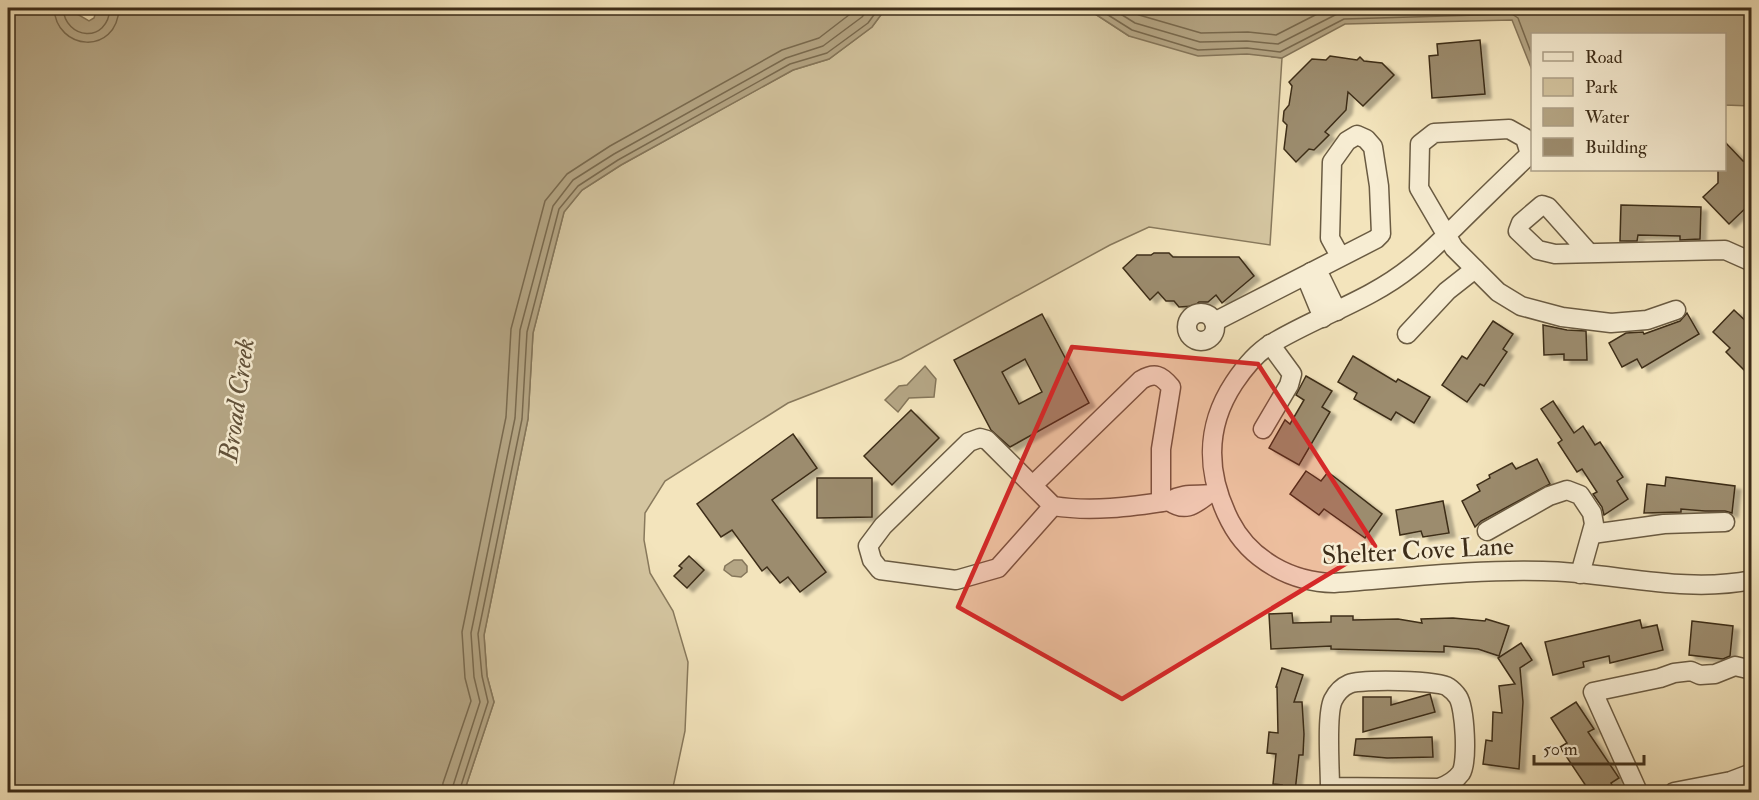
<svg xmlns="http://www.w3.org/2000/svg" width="1759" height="800" font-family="'IM FELL Double Pica',serif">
<defs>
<filter id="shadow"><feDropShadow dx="6" dy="4" stdDeviation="1.5" flood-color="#0004"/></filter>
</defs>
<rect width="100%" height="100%" fill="#f3e4bc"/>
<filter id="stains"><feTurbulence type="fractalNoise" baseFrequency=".00333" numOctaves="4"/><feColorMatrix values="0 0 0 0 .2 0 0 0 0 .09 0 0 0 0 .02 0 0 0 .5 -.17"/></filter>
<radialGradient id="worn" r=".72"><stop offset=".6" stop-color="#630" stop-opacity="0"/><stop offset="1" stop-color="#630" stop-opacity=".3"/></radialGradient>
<path fill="#d4c5a0" stroke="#88795c" stroke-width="1.5" d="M886 8H1086L1129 36 1282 58 1270 245 1149 227 1110 245 901 359 788 403 665 481 645 513 644 540 650 573 673 611 688 662 685 731 672 792H464L494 702 487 676 484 635 528 419 533 333 564 212 582 190 621 165 793 70 829 59 872 27Z"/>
<g fill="#b5a685" stroke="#85765a" stroke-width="1.5">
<path d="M8 8H76L77 14 89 21 94 18 97 8H886L872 27 829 59 793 70 621 165 582 190 564 212 533 333 528 419 484 635 487 676 494 702 464 792H8Z"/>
<path d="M1086 8H1751V106L1725 105 1724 34H1532V70L1512 20 1345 24 1282 58 1247 54 1198 56 1129 36Z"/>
<path d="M925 366 936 379 934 397 909 398 898 412 885 400 899 386 907 385Z"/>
<path d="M734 560H742L747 566V572L741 577 732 576 724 570 725 566Z"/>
</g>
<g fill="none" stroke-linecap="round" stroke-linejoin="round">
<g stroke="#796a4f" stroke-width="1.5">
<path d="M54 8C56 51 117 56 119 8"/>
<path d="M63 8C65 40 108 44 110 8"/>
<path d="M1097 8 1132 30 1198 50 1247 48 1280 52 1344 19 1512 14 1518 18 1532 55"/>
<path d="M1111 8 1135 23 1200 42 1247 41 1278 44 1343 11 1479 8"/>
<path d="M1127 8 1139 15 1201 33 1248 32 1276 35 1329 8"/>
<path d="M442 792 443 783 471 701 465 678 462 632 506 417 511 329 545 201 567 174 610 146 782 50 819 38 858 8"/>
<path d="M451 792 480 702 474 677 471 633 515 418 520 330 553 206 573 180 614 154 786 58 823 46 862 17 869 8"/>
<path d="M459 792 488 702 482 676 478 634 522 419 527 332 559 209 578 186 618 160 790 64 827 53 868 23 879 8"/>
</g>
</g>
<g fill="#9c8c6e" stroke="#3d2d19" stroke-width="1.5" fill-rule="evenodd" filter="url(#shadow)">
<path d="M1480 40 1485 94 1432 98 1429 56 1438 55 1437 44Z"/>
<path d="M1330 56 1357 60 1360 57 1364 61 1382 63 1394 75 1363 106 1348 92 1346 110 1325 132 1329 135 1314 150 1309 149 1296 162 1284 149 1287 125 1283 121 1284 111 1289 105 1292 86 1289 82 1312 59 1326 60Z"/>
<path d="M1725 142 1743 161 1752 162V202L1729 224 1703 197 1718 183V170H1725Z"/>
<path d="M1621 205 1701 207 1700 239 1680 240V236L1638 235 1637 241H1620Z"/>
<path d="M1154 253H1169L1173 257H1239L1254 276 1222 303 1216 295 1208 302H1199L1194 306 1179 307 1174 301H1166L1158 292 1150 300 1123 268 1137 255H1151Z"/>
<path d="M1734 310 1752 327V378L1726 352 1730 348 1713 332Z"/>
<path d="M1687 313 1699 334 1642 368 1637 359 1622 367 1609 343 1626 333 1643 332 1644 334 1680 321Z"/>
<path d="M1042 314 1089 403 1010 447 991 430 954 360ZM1025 359 1042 392 1019 404 1002 372Z"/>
<path d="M1493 321 1513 334 1503 349 1507 352 1484 386 1480 384 1467 402 1442 385 1462 356 1467 359Z"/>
<path d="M1543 325 1567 330 1586 331 1587 360H1564V354L1544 355Z"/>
<path d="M1353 356 1396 382 1398 379 1430 397 1414 423 1396 412 1391 420 1354 399 1357 393 1338 382Z"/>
<path d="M1306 376 1332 391 1322 407 1330 412 1299 465 1269 448 1285 420 1290 424 1304 400 1296 395Z"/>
<path d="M1553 401 1574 433 1583 426 1595 445 1600 442 1623 477 1617 481 1628 499 1604 515 1602 507 1593 494 1597 492 1582 469 1577 472 1558 443 1562 440 1541 409Z"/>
<path d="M911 410 939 438 892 485 864 456Z"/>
<path d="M793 434 817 468 772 500 826 572 800 592 788 577 780 583 767 567 762 571 732 530 721 537 697 504Z"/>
<path d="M1537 459 1550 484 1481 521 1475 527 1462 501 1480 491 1477 485 1490 478 1489 475 1512 463 1516 469Z"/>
<path d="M1306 471 1321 481 1328 472 1382 514 1365 538 1324 509 1319 515 1290 494Z"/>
<path d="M1666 477 1735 486 1732 513 1725 511H1705L1681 509V512L1644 513 1647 484 1665 486Z"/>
<path d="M817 478H872V517L817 518Z"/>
<path d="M1443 501 1449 533 1423 537 1421 531 1400 535 1396 510Z"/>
<path d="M689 556 704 570 687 588 674 576 682 568 679 566Z"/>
<path d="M1292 613 1293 623 1331 622V616H1353V620L1398 619 1422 623 1421 619 1453 618 1485 621 1486 619 1509 626 1499 656 1478 649 1444 646V652L1331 649V646L1271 649 1269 614Z"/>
<path d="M1640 620 1642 628 1657 625 1663 650 1610 663 1609 656 1583 662 1584 667 1553 675 1545 642Z"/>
<path d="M1692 621 1733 626 1730 656 1723 659 1689 655Z"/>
<path d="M1521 643 1532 660 1520 668 1523 702 1519 769 1483 764 1486 740 1492 741 1493 712 1502 713 1499 686 1515 684 1498 658Z"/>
<path d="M1282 668 1303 675 1294 702H1302L1304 734 1303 755H1299L1295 792H1280L1282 785 1273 784 1276 754 1267 753 1269 732 1278 733 1277 687H1276Z"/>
<path d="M1430 694 1435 712 1363 732V697H1391V705Z"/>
<path d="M1576 702 1594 729 1588 732 1619 778 1611 783 1616 792H1590L1560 747 1567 743 1551 718Z"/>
<path d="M1432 737 1433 757 1387 758 1354 755 1356 739Z"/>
</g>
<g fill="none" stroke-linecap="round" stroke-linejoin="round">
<defs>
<g id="minor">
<path d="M1589 253 1548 207 1542 205 1521 223 1518 231 1538 250 1555 254 1725 250 1752 262"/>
<path d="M1676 310 1647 320 1611 323 1562 317 1521 306 1498 292 1454 248 1419 188 1420 144 1434 133 1509 129 1525 138 1530 154C1505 178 1480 202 1455 227 1441 240 1427 255 1411 267 1369 301 1317 316 1271 344 1256 353 1244 368 1234 383 1205 427 1206 474 1230 521 1250 560 1291 582 1334 583 1403 578 1474 569 1543 571 1613 572 1682 594 1752 580"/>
<circle cx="1201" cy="327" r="14"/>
<path d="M1323 318 1309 284 1311 272 1321 278 1337 311"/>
<path d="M1214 322 1376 239 1381 234 1379 186 1373 147 1366 139 1357 135 1347 141 1332 162 1330 238 1340 256"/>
<path d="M1407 334 1447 291 1475 269"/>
<path d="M1263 429 1289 385 1292 374 1270 344"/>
<path d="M1033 485 1141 380C1155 372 1161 375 1171 387L1161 449V502"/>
<path d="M1206 496C1193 506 1184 512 1169 501 1187 491 1199 497 1218 493"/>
<path d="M1053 506 998 568 956 580 880 570 872 560 868 546 883 526 969 442 980 438 987 440 1053 506C1091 512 1130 507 1169 501"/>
<path d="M1487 531 1549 496 1567 490 1580 495 1592 513 1594 524 1580 574"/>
<path d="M1592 534 1664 524 1725 522"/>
<path d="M1330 787 1439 788C1448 785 1455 781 1461 773 1468 762 1465 708 1458 697 1456 694 1451 689 1448 687 1438 680 1361 679 1349 684 1342 687 1336 694 1333 700 1326 715 1330 768 1330 787V792"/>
<path d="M1638 792 1593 692 1660 678 1674 673 1691 671 1700 675 1715 674 1735 666 1752 670"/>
<path d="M1674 792 1731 781 1752 773"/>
</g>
</defs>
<use href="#minor" stroke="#6a5b42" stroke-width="21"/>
<use href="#minor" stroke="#f7edd3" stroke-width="18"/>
</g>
<path fill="#d62828" fill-opacity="0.2" stroke="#d62828" stroke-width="4.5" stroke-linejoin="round" d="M1072 347 1258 364 1375 546 1122 699 958 607Z"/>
<g text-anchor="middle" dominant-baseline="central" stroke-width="5" stroke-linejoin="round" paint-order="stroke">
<g font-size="26" fill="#3d2d19" stroke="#f7edd3">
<text transform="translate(1418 551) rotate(-3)">Shelter Cove Lane</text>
</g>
<g font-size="27" font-style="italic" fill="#615139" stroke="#f7edd3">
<text transform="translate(237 400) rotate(-82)">Broad Creek</text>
</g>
</g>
<rect width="1759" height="800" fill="none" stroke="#f3e4bc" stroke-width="30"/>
<rect x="9" y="9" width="1741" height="782" fill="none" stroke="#3d2d19" stroke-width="3"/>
<rect x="15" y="15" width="1729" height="770" fill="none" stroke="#3d2d19" stroke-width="1.5"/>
<rect x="1531" y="33" width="195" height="138" fill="#f7edd3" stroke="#ada089" stroke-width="1.5"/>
<rect x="1543" y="52" width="30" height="9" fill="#f7edd3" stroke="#ada089" stroke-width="1.5"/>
<text x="1585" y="63" font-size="18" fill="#3d2d19">Road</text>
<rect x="1543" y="78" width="30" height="18" fill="#d4c5a0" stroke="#ada089" stroke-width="1.5"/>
<text x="1585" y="93" font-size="18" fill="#3d2d19">Park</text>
<rect x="1543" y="108" width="30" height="18" fill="#b5a685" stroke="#ada089" stroke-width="1.5"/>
<text x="1585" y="123" font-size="18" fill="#3d2d19">Water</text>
<rect x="1543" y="138" width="30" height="18" fill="#9c8c6e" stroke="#ada089" stroke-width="1.5"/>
<text x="1585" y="153" font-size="18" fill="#3d2d19">Building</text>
<path d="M1534 755v9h110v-9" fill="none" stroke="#3d2d19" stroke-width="3"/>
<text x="1543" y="755" font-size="18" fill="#3d2d19" stroke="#f7edd3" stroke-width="4.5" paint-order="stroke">50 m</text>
<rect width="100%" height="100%" filter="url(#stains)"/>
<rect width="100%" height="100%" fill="url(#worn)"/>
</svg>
